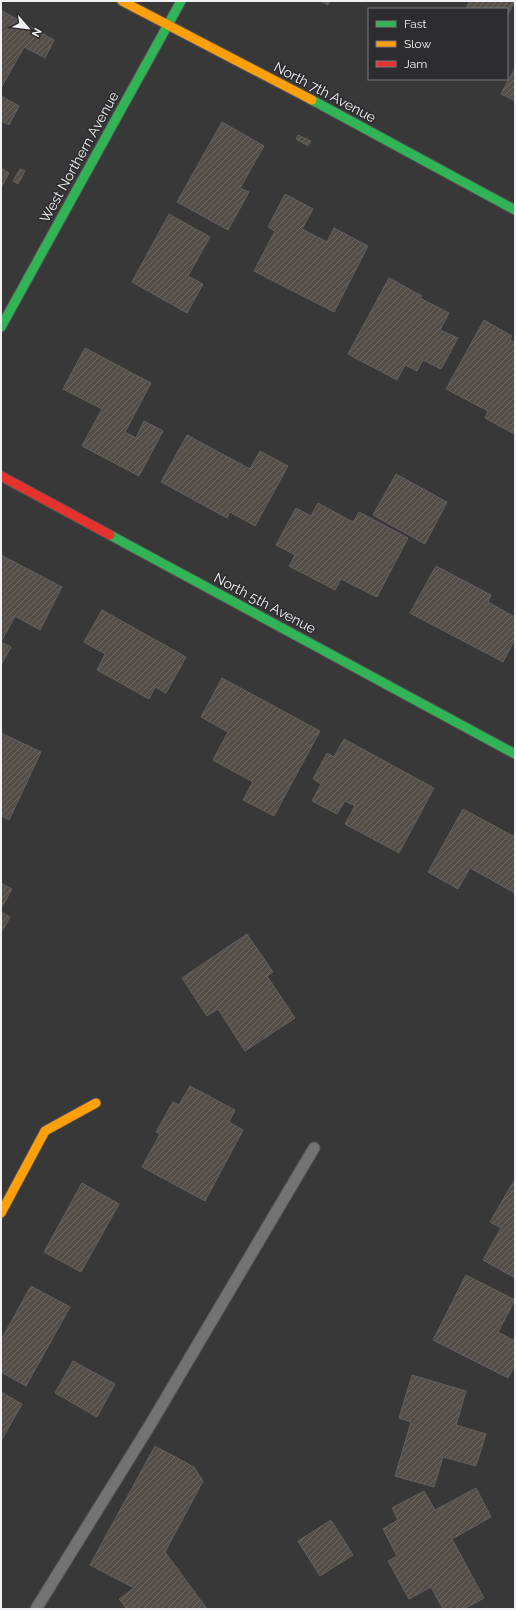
<svg xmlns="http://www.w3.org/2000/svg" width="516" height="1610" font-family="Raleway,sans-serif">
<defs>
<pattern id="building-hatch" width="6" height="6" patternUnits="userSpaceOnUse"><rect width="6" height="6" fill="#534e48"/><path d="M-1 1l2-2M0 6l6-6M5 7l2-2" fill="none" stroke="#6c6863"/></pattern>
</defs>
<rect width="100%" height="100%" fill="#383839"/>
<g fill="url(#building-hatch)" stroke="#616060">
<path d="M320 1H330L328 5Z"/>
<path d="M470 1H515L507 16V9H467L466 8Z"/>
<path d="M1 10 54 40 45 58 24 47 1 88Z"/>
<path d="M515 68V101L501 94Z"/>
<path d="M1 96 19 106 9 125 1 121Z"/>
<path d="M222 122 264 146 240 188 249 192 228 230 177 202Z"/>
<path d="M298 135 311 141 308 146 296 139Z"/>
<path d="M1 168 9 173 1 188Z"/>
<path d="M20 169 25 171 18 184 13 181Z"/>
<path d="M285 194 313 209 302 229 327 242 334 228 368 246 334 312 254 271 275 231 268 227Z"/>
<path d="M169 214 210 237 188 276 203 284 187 313 132 282Z"/>
<path d="M389 278 422 296 420 298 449 313 440 330 458 338 441 369 423 360 417 371 405 365 397 380 348 354Z"/>
<path d="M484 320 512 336 510 340 515 343 514 434 485 418 488 411 446 389Z"/>
<path d="M85 348 151 383 125 432 136 438 144 421 163 431 139 476 82 446 102 409 63 389Z"/>
<path d="M187 435 250 469 260 451 288 466 255 526 230 512 227 518 161 482Z"/>
<path d="M396 474 447 502 425 544 373 515Z"/>
<path d="M318 503 353 522 359 512 408 538 377 597 341 579 335 590 289 566 295 555 276 545 296 508 311 516Z"/>
<path d="M1 555 62 587 40 630 15 616 1 642 11 647 1 665Z"/>
<path d="M436 566 491 595 488 602 515 617V639L503 662 410 613Z"/>
<path d="M102 610 186 657 166 693 155 687 149 699 97 670 105 654 84 642Z"/>
<path d="M222 678 320 731 274 816 243 800 253 782 213 760 228 732 201 717Z"/>
<path d="M1 733 41 752 9 820 1 816Z"/>
<path d="M344 739 434 788 399 853 345 824 355 806 345 801 337 814 312 801 321 784 313 779 327 753 334 757Z"/>
<path d="M463 809 515 837V893L470 868 458 889 428 872Z"/>
<path d="M1 883 12 889 1 909Z"/>
<path d="M1 912 10 917 1 933Z"/>
<path d="M247 934 273 972 267 976 295 1018 245 1051 218 1009 207 1016 182 978Z"/>
<path d="M190 1086 235 1110 229 1122 243 1130 205 1201 142 1167 160 1134 156 1132 173 1102 179 1105Z"/>
<path d="M515 1179V1278L483 1260 501 1228 490 1222Z"/>
<path d="M82 1183 119 1204 81 1272 44 1252Z"/>
<path d="M466 1275 515 1300 498 1332 515 1341V1364L508 1378 433 1340Z"/>
<path d="M31 1286 70 1307 26 1386 1 1372V1340Z"/>
<path d="M73 1361 115 1384 97 1417 55 1393Z"/>
<path d="M412 1375 466 1391 456 1425 486 1434 476 1466 443 1457 434 1487 395 1476 411 1422 399 1418Z"/>
<path d="M1 1392 22 1404 1 1441Z"/>
<path d="M155 1446 194 1467 203 1481 165 1552 207 1609H127L119 1599 134 1588 90 1565Z"/>
<path d="M476 1488 491 1517 452 1539 484 1598 464 1609H443L431 1587 409 1599 388 1561 397 1556 383 1529 398 1520 392 1508 424 1491 435 1510Z"/>
<path d="M331 1520 353 1555 320 1576 298 1541Z"/>
</g>
<g fill="none" stroke-linecap="round" stroke-linejoin="round">
<defs>
<path id="lane" d="M36 1609 150 1425 314 1148"/>
<g id="fast">
<path d="M312 100 515 210"/>
<path d="M1 327 181 1"/>
<path d="M110 535 515 754"/>
</g>
<g id="slow">
<path d="M122 1 312 100"/>
<path d="M1 1213 45 1131 96 1103"/>
</g>
<path id="jam" d="M1 476 110 535"/>
</defs>
<use href="#lane" stroke="#565657" stroke-width="13"/>
<use href="#fast" stroke="#565657" stroke-width="11"/>
<use href="#slow" stroke="#565657" stroke-width="11"/>
<use href="#jam" stroke="#565657" stroke-width="11"/>
<use href="#lane" stroke="#737373" stroke-width="11"/>
<use href="#fast" stroke="#30b455" stroke-width="9"/>
<use href="#slow" stroke="#ff9f0a" stroke-width="9"/>
<use href="#jam" stroke="#e5322d" stroke-width="9"/>
</g>
<g text-anchor="middle" dominant-baseline="central" stroke-width="3" stroke-linejoin="round" paint-order="stroke">
<g font-size="14" fill="#f1f1f3" stroke="#2d2d30">
<text transform="translate(325 92) rotate(28)">North 7th Avenue</text>
<text transform="translate(79 157) rotate(-61)">West Northern Avenue</text>
<text transform="translate(265 603) rotate(28)">North 5th Avenue</text>
</g>
</g>
<rect width="516" height="1610" fill="none" stroke="#f1f1f3" stroke-width="4"/>
<rect x="368" y="8" width="140" height="72" fill="#2d2d30" stroke="#7b7b7e"/>
<rect x="376" y="21" width="20" height="6" fill="#30b455" stroke="#7b7b7e"/>
<text x="404" y="28" font-size="12" fill="#f1f1f3">Fast</text>
<rect x="376" y="41" width="20" height="6" fill="#ff9f0a" stroke="#7b7b7e"/>
<text x="404" y="48" font-size="12" fill="#f1f1f3">Slow</text>
<rect x="376" y="61" width="20" height="6" fill="#e5322d" stroke="#7b7b7e"/>
<text x="404" y="68" font-size="12" fill="#f1f1f3">Jam</text>
<g transform="translate(28 28) rotate(118)" stroke="#2d2d30" stroke-width="3" paint-order="stroke">
<path d="M0-3L7 15L0 10L-7 15Z" fill="#f1f1f3"/>
<text y="-6" font-size="11" font-weight="bold" text-anchor="middle" fill="#f1f1f3">N</text>
</g>
</svg>
